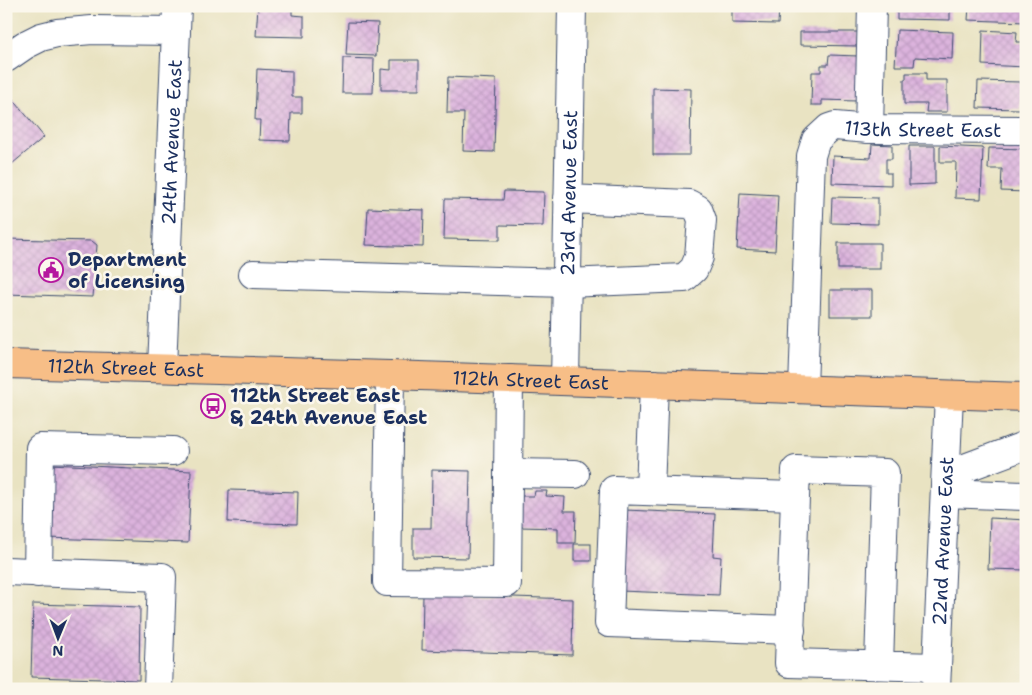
<svg xmlns="http://www.w3.org/2000/svg" width="1032" height="695" font-family="'Shantell Sans',sans-serif">
<defs>
<pattern id="building-cross-hatch" width="8" height="8" patternUnits="userSpaceOnUse" patternTransform="scale(1.25)"><rect width="8" height="8" fill="#dcb3dd"/><path d="M0 0l8 8M0 8l8-8" fill="none" stroke="#bc9ac0"/></pattern>
</defs>
<rect width="100%" height="100%" fill="#fbf7ec"/>
<filter id="ink" filterUnits="userSpaceOnUse"><feTurbulence type="fractalNoise" baseFrequency=".02" numOctaves="2"/><feDisplacementMap in="SourceGraphic" scale="10" xChannelSelector="R" yChannelSelector="G"/><feConvolveMatrix kernelMatrix="1 2 1 2 8 2 1 2 1" color-interpolation-filters="sRGB"/></filter>
<filter id="wash" filterUnits="userSpaceOnUse"><feTurbulence type="fractalNoise" baseFrequency=".0096" numOctaves="4" result="noise"/><feDisplacementMap in="SourceGraphic" scale="20" xChannelSelector="R" yChannelSelector="G"/><feGaussianBlur stdDeviation="1.12" result="paint"/><feColorMatrix in="noise" values="0 0 0 0 0 0 0 0 0 0 0 0 0 0 0 0 0 1.4 0 .05"/><feComposite in="paint" operator="in"/></filter>
<g filter="url(#wash)">
<rect width="100%" height="100%" fill="#e9e3c2"/>
<g id="blocks">
<g fill="url(#building-cross-hatch)">
<path d="M258 6H292V15L304 16V37L256 36Z"/>
<path d="M732 6H779L778 24 732 23Z"/>
<rect x="825" y="6" width="15" height="2"/>
<path d="M897 6H950V20L897 19Z"/>
<path d="M969 6H1026V22L968 20Z"/>
<path d="M348 22 378 23 376 56 346 55Z"/>
<path d="M897 30 953 32 952 59 915 57 914 66H895Z"/>
<path d="M983 30 1017 32 1016 42H1026V67L982 65Z"/>
<path d="M800 32H859V46L800 45Z"/>
<path d="M829 55 859 56 857 101 822 100V105H811L812 72H821V65H828Z"/>
<path d="M343 58 374 59 373 93H342Z"/>
<path d="M391 60H419V90H381V69L391 70Z"/>
<path d="M257 69 292 71V97H302V113H291L290 141 259 140 260 120H255Z"/>
<path d="M906 73H926V80H947V112H926L927 104H904V79H906Z"/>
<path d="M448 77 496 79 494 152 463 151 464 113H447Z"/>
<path d="M978 81 1021 82 1020 109 977 108Z"/>
<path d="M653 88 691 89 690 155H653Z"/>
<path d="M8 93 44 137 6 169V94Z"/>
<path d="M872 144 892 145V159H886V173H891V185L832 183 833 156 871 158Z"/>
<path d="M909 146H935V184L909 185Z"/>
<path d="M940 146 983 148 981 199 955 198 956 162H940Z"/>
<path d="M989 148 1026 149V192L1001 191 1002 169H988Z"/>
<path d="M504 191 544 192 543 226 500 225V240L444 239 445 199 503 200Z"/>
<path d="M740 193 778 195 775 251 737 249Z"/>
<path d="M832 197 878 198V224L831 223Z"/>
<path d="M368 208 424 210 423 247 366 245Z"/>
<path d="M6 239 92 241 97 245 93 297 6 294Z"/>
<rect x="838" y="243" width="42" height="26"/>
<rect x="830" y="290" width="42" height="26"/>
<path d="M50 464 191 471 188 543 48 538Z"/>
<path d="M432 470 470 471 468 558 413 557V528H431Z"/>
<path d="M229 490 298 492 297 524 228 522Z"/>
<path d="M535 491H547L546 496 565 497 564 511H576L575 543H558V528L520 527 522 496H534Z"/>
<path d="M625 510 715 514 713 556 721 557 719 595 621 591Z"/>
<path d="M990 518 1026 520V570L988 569Z"/>
<rect x="574" y="544" width="17" height="17"/>
<path d="M423 594 573 599 572 655 422 650Z"/>
<path d="M33 604 140 607 139 680 31 677Z"/>
</g>
</g>
</g>
<g filter="url(#ink)">
<use href="#blocks" fill-opacity="0" stroke="#3a4a6d" stroke-width="1"/>
<g fill="none" stroke-linecap="round" stroke-linejoin="round">
<defs>
<g id="minor">
<path d="M6 58 25 45 41 37 57 33 92 30 176 31"/>
<path d="M869 129 872 6"/>
<path d="M253 274 567 283 684 278 694 269 699 257 702 220 698 209 689 204 568 199"/>
<path id="s1" d="M162 368 177 6"/>
<path d="M390 375 387 582 507 583 509 379"/>
<path id="s2" d="M565 381 572 6"/>
<path id="s3" d="M803 389 811 156 816 140 829 128 835 126 869 129 1026 130"/>
<path d="M508 473 575 474"/>
<path d="M946 475 1026 445"/>
<path d="M650 491 654 384"/>
<path d="M945 493 1026 496"/>
<path d="M6 571 162 577 158 689"/>
<path d="M38 573 40 448 173 451"/>
<path d="M791 630 609 623 614 490 795 496"/>
<path d="M879 665 885 473 796 470 789 663 937 667"/>
<path id="s4" d="M936 689 949 395"/>
</g>
<g id="major">
<path id="s5" d="M6 364 390 375 1026 397"/>
</g>
</defs>
<use href="#minor" stroke="#3a4a6d" stroke-width="30"/>
<use href="#major" stroke="#3a4a6d" stroke-width="30"/>
<use href="#minor" stroke="#fff" stroke-width="28"/>
<use href="#major" stroke="#f7be87" stroke-width="28"/>
</g>
</g>
<defs>
<symbol id="civic-ring" viewBox="-11 -11 22 22"><circle r="9.5" fill="#fbf7ec" stroke="#b5179e" stroke-width="1.5"/><path d="M-.6-6.5H3V-4.5H.6V-3L4-1V1h2V6H-6V1h2V-1L-.6-3ZM-1.2 2.5V6h2.4V2.5Z" fill="#b5179e"/></symbol>
<symbol id="bus-ring" viewBox="-11 -11 22 22"><circle r="9.5" fill="#fbf7ec" stroke="#b5179e" stroke-width="1.5"/><path d="M-5-6H5V4H4V6H2V4H-2V6H-4V4H-5ZM-3.5-4V0h7V-4ZM-3.5 1.2v1.5H-2V1.2ZM2 1.2v1.5H3.5V1.2Z" fill="#b5179e"/></symbol>
</defs>
<g fill-rule="evenodd">
<use href="#civic-ring" x="37" y="256" width="28" height="28"/>
<use href="#bus-ring" x="199" y="392" width="28" height="28"/>
</g>
<g text-anchor="middle" dominant-baseline="central" stroke-width="5" stroke-linejoin="round" paint-order="stroke">
<g font-size="19" fill="#1b2f5e" stroke="#fbf7ec">
<text stroke="none"><textPath href="#s3" startOffset="362">113th Street East</textPath></text>
<text stroke="none"><textPath href="#s1" startOffset="226">24th Avenue East</textPath></text>
<text stroke="none"><textPath href="#s2" startOffset="188">23rd Avenue East</textPath></text>
<text stroke="none"><textPath href="#s5" startOffset="120">112th Street East</textPath></text>
<text stroke="none"><textPath href="#s5" startOffset="525">112th Street East</textPath></text>
<text stroke="none"><textPath href="#s4" startOffset="148">22nd Avenue East</textPath></text>
</g>
<g font-size="19" font-weight="bold" fill="#1b2f5e" stroke="#fbf7ec" text-anchor="start">
<text x="68" y="259">Department<tspan x="68" dy="22">of Licensing</tspan></text>
<text x="230" y="395">112th Street East<tspan x="230" dy="22">&amp; 24th Avenue East</tspan></text>
</g>
</g>
<rect width="1032" height="695" fill="none" stroke="#fbf7ec" stroke-width="25"/>
<g transform="translate(58 638) rotate(181)" stroke="#fbf7ec" stroke-width="4" paint-order="stroke">
<path d="M0-4L9 19L0 12L-9 19Z" fill="#1b2f5e"/>
<text y="-8" font-size="14" font-weight="bold" text-anchor="middle" fill="#1b2f5e">N</text>
</g>
</svg>
